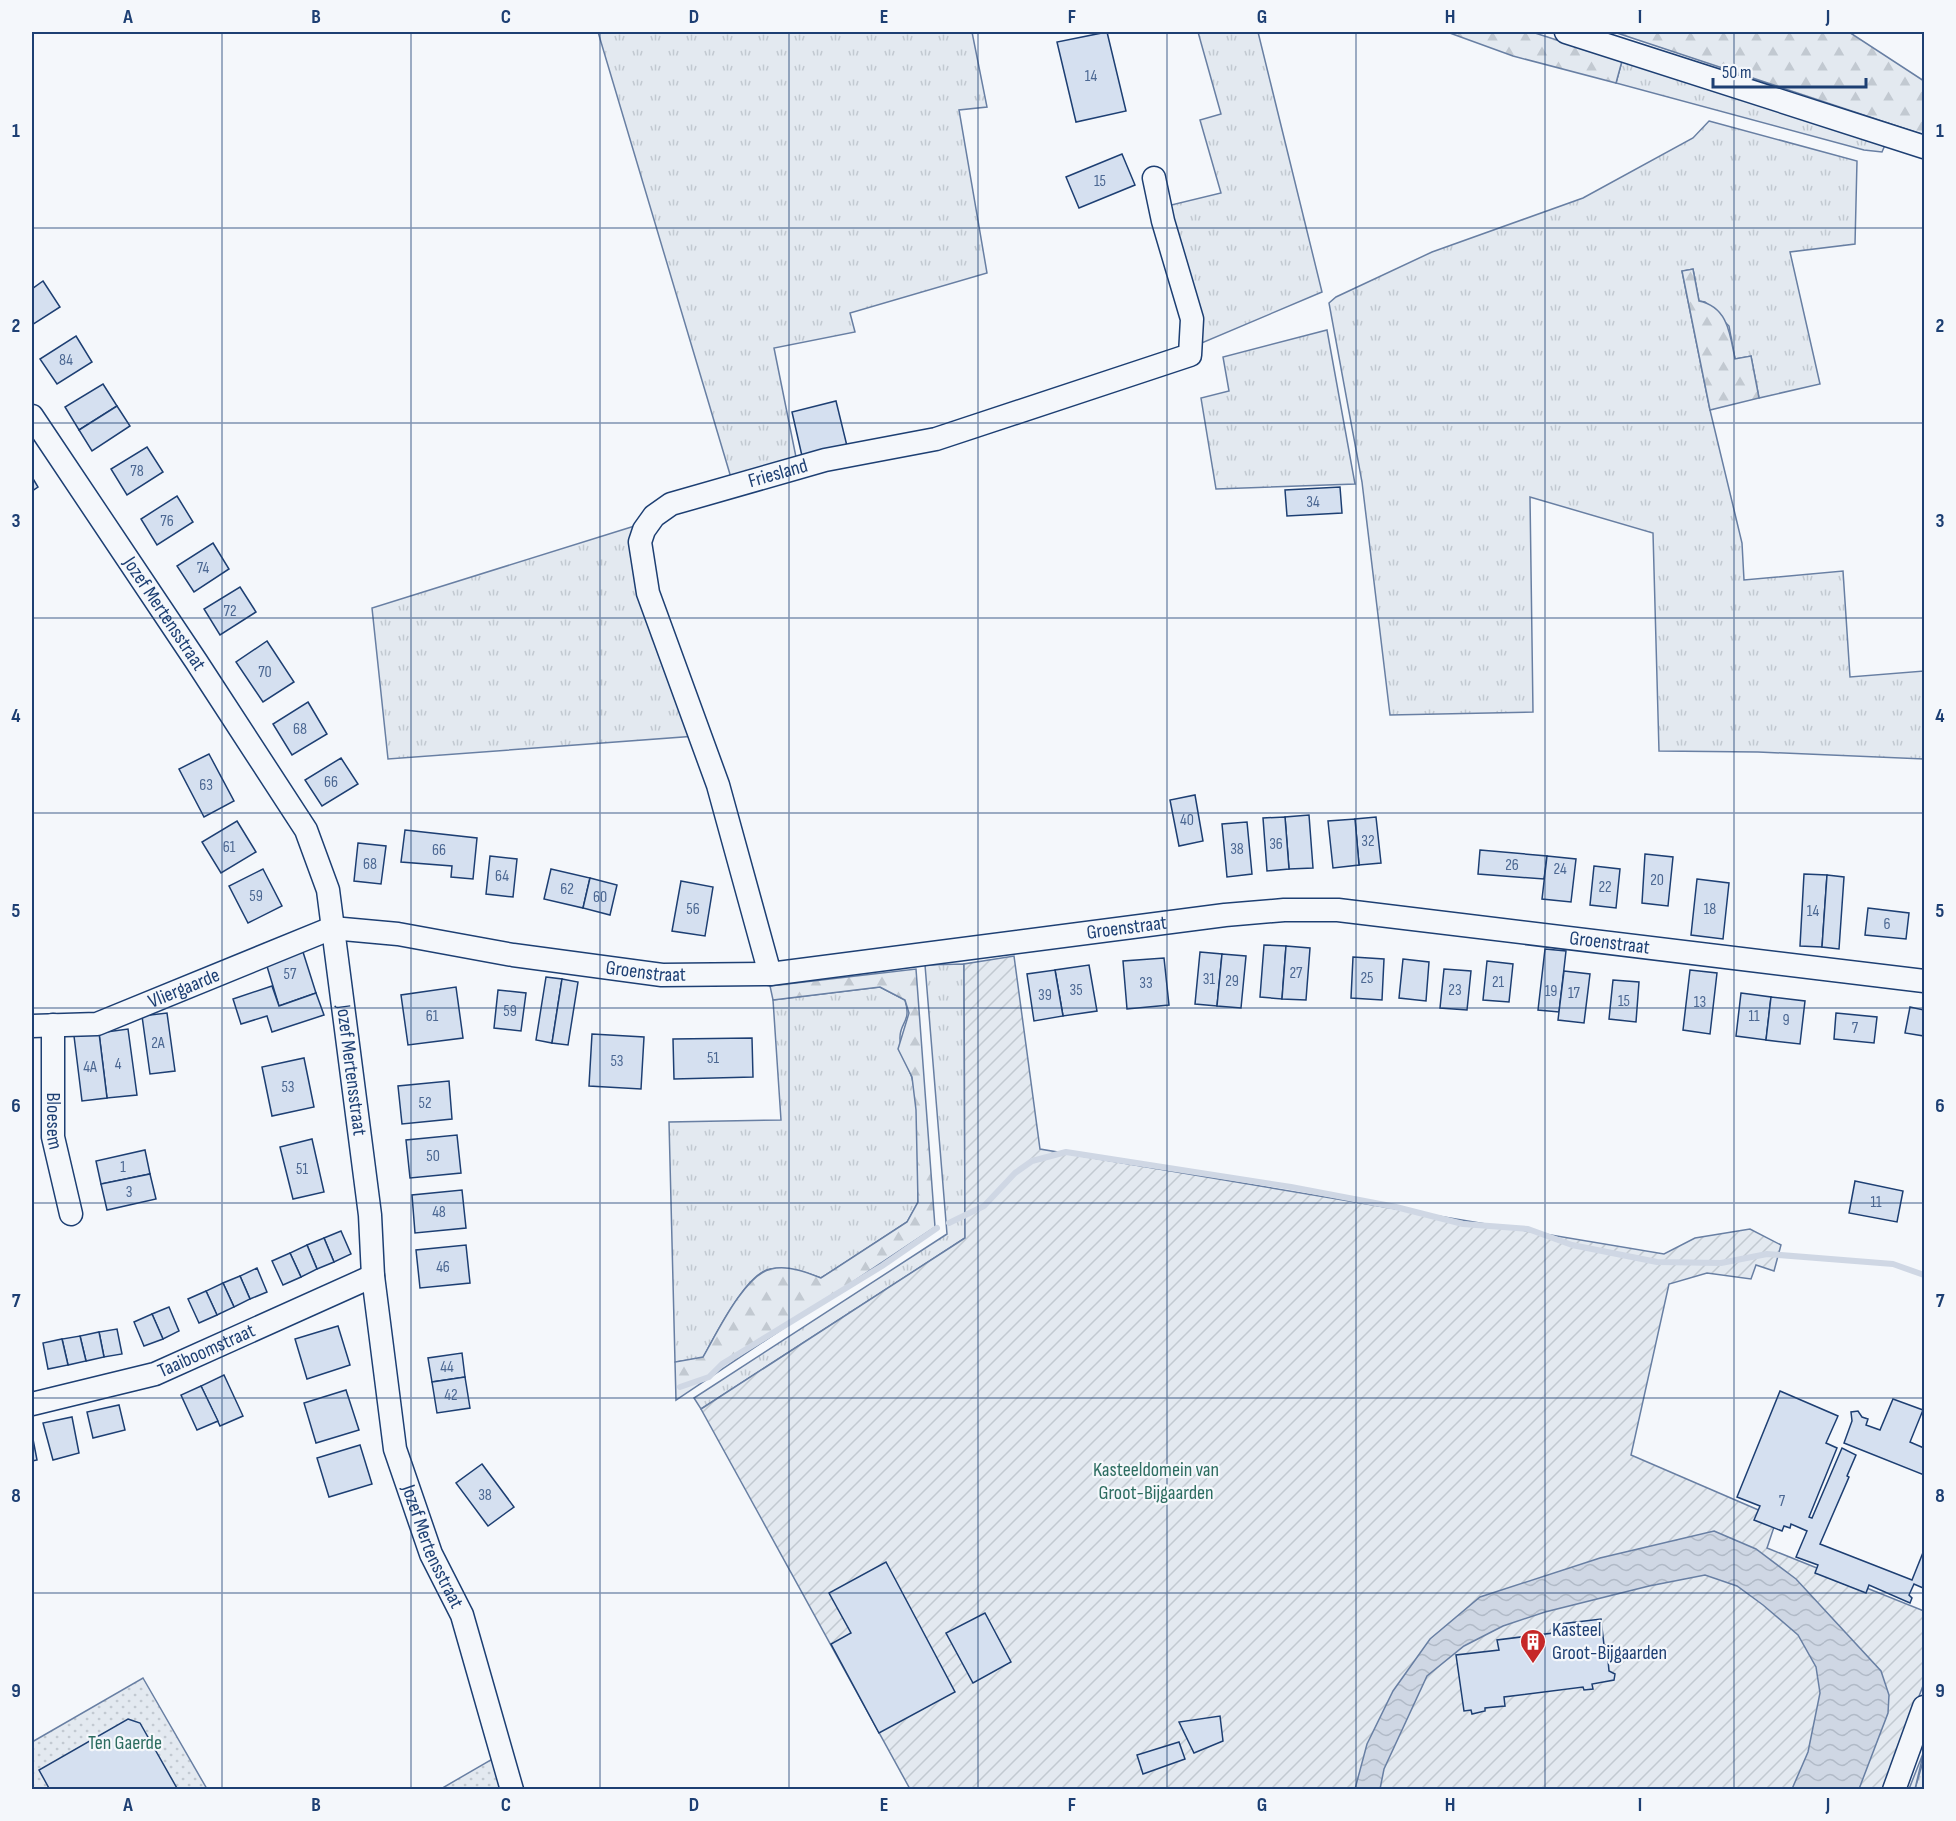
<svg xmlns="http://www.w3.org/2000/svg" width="1956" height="1821" font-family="'Sofia Sans Condensed',sans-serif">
<defs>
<pattern id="grass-tufts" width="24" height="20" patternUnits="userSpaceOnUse" patternTransform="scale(1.5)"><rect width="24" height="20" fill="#e3e9f0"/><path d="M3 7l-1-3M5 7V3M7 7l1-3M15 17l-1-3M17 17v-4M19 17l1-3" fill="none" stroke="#c2c9d1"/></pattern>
<pattern id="forest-firs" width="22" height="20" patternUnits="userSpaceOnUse" patternTransform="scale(1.5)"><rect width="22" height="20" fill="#e3e9f0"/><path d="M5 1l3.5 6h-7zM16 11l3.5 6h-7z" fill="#c2c9d1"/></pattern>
<pattern id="park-dots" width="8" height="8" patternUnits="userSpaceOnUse" patternTransform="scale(1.5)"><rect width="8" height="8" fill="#e3e9f0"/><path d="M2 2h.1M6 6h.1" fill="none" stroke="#c2c9d1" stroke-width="1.8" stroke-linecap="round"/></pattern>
<pattern id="garden-furrows" width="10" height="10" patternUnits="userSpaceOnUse" patternTransform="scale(1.5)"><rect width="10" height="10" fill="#e3e9f0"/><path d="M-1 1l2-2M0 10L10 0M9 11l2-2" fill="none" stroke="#c2c9d1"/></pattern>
<pattern id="water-waves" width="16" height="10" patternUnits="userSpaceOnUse" patternTransform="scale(1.5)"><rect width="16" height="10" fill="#cfd7e4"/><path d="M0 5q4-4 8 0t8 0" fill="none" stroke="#b1bac7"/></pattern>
</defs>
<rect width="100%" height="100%" fill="#f4f7fb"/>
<g fill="url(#grass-tufts)" stroke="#687fa3" stroke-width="1.5">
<path d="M598 32H972L987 107 959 110 987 273 850 313 855 332 774 348 797 462 732 481Z"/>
<path d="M1198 32H1258L1322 292 1197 345 1167 206 1221 193 1200 120 1221 114Z"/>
<path d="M1622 61 1885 145 1882 152 1864 150 1616 83Z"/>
<path d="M1709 121 1857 161 1855 244 1790 252 1820 384 1759 398 1751 356 1735 359 1729 326 1705 302 1699 301 1693 269 1682 271 1710 410 1742 543 1744 580 1843 571 1850 677 1924 671V759L1758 752 1659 751 1653 533 1530 497 1533 712 1390 715 1362 482 1329 303 1336 297 1432 252 1583 198 1693 138Z"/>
<path d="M1327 330 1355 484 1216 489 1201 398 1229 391 1223 357Z"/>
<path d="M641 524 696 736 388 759 372 608Z"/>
<path d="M964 964 965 1238 701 1409 694 1398 947 1234 925 965Z"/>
<path d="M880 987 905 1000C912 1023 899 1022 900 1039 900 1057 908 1064 912 1078 922 1117 917 1162 918 1202L907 1222 821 1278C806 1272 787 1266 770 1269 746 1273 714 1337 703 1358L675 1362 669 1122 781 1120 773 1000Z"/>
<path d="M1924 1758V1789H1915Z"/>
</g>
<g fill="url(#forest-firs)" stroke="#687fa3" stroke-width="1.5">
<path d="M1447 32H1532L1622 61 1616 83 1513 56Z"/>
<path d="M1614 32H1849L1924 81V135Z"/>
<path d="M1693 269 1699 301C1728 307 1730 334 1735 359L1751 356 1759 398 1710 410 1682 271Z"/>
<path d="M916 969 935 1227 676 1400 675 1362 703 1357C716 1335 744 1275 771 1269 788 1265 806 1272 821 1278L907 1222 918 1202 916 1110 912 1077 898 1049 909 1013 905 1000 880 987 773 1000 770 986Z"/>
<path d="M1924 1751 1915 1789H1909Z"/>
</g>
<g fill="url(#park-dots)" stroke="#687fa3" stroke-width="1.5">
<path d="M143 1678 207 1789H32V1742Z"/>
<path d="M494 1758 504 1790H439Z"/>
</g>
<path fill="url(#garden-furrows)" stroke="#687fa3" stroke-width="1.5" d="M1014 956 1040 1149 1664 1254 1695 1238 1750 1229 1781 1245 1774 1271 1756 1265 1751 1279 1707 1273 1669 1284 1631 1455 1777 1518 1767 1548 1924 1611V1683L1884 1789H910L701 1409 965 1238 964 964Z"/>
<path fill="url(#water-waves)" stroke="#687fa3" stroke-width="1.5" d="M1714 1531 1756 1549 1796 1579 1881 1671 1889 1695 1888 1713 1859 1789H1792L1808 1752 1820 1693 1816 1667 1798 1635 1763 1605 1737 1586 1705 1575 1649 1586 1545 1612 1503 1626 1464 1646 1427 1676 1384 1769 1380 1789H1355L1367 1744 1393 1691 1430 1639 1480 1597 1600 1558Z"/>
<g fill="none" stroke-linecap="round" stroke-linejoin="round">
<g stroke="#cfd7e4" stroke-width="6">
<path d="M949 1223 984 1206 1015 1173 1032 1161 1066 1152 1291 1187 1396 1207 1463 1224 1528 1229 1572 1245 1657 1262 1721 1263 1767 1254 1893 1264 1924 1275"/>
<path d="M680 1387 709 1377 722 1364 882 1266 937 1228"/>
</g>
</g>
<g fill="#d5e0f0" stroke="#1d3f73" stroke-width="1.5">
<path d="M1107 32 1126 111 1076 122 1057 42Z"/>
<path d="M1122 154 1135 185 1079 208 1066 177Z"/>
<path d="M43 281 60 307 32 325V289Z"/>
<path d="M76 336 92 362 57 384 40 359Z"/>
<path d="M103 384 117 406 79 430 65 407Z"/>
<path d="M836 401 847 446 802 456 792 412Z"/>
<path d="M117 406 130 426 92 451 79 430Z"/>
<path d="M147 447 163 472 127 495 111 469Z"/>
<path d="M32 477 38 487 32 491Z"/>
<path d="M1340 487 1342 513 1287 516 1285 490Z"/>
<path d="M177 496 193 522 157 545 141 519Z"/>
<path d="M213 543 229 569 194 592 177 566Z"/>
<path d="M240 587 256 612 220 635 204 609Z"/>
<path d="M267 641 294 682 263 702 236 662Z"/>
<path d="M308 702 327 734 292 755 273 724Z"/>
<path d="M209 754 234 801 204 817 179 769Z"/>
<path d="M341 758 358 784 322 806 305 780Z"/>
<path d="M1195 795 1203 841 1179 846 1170 800Z"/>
<path d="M1309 815 1313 868 1289 869 1285 817Z"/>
<path d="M1285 817 1289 869 1267 871 1263 818Z"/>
<path d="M1376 817 1381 863 1359 865 1355 819Z"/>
<path d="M1355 819 1359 865 1333 868 1328 821Z"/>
<path d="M237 821 256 852 221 873 202 842Z"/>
<path d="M1247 822 1252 874 1227 877 1222 824Z"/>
<path d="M405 830 477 838 473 879 451 877 452 866 401 862Z"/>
<path d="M358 843 386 846 381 884 354 881Z"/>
<path d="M1480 850 1547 856 1544 879 1478 874Z"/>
<path d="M1645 854 1673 857 1668 906 1642 903Z"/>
<path d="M490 856 517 859 513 897 486 894Z"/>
<path d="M1547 856 1576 859 1571 902 1542 899Z"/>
<path d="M1594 866 1620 869 1616 908 1590 905Z"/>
<path d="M263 869 282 906 248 923 229 886Z"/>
<path d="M551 869 590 878 583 908 544 899Z"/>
<path d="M1804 874 1827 875 1822 947 1800 946Z"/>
<path d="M1827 875 1844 877 1839 949 1822 947Z"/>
<path d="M590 878 617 885 610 915 583 908Z"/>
<path d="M1697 879 1729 883 1723 939 1691 935Z"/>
<path d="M681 881 713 887 705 936 672 931Z"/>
<path d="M1868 908 1909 913 1906 939 1865 935Z"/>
<path d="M1264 945 1286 946 1282 999 1260 997Z"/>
<path d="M1286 946 1310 948 1306 1000 1282 999Z"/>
<path d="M1545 949 1566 951 1559 1012 1538 1010Z"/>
<path d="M303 952 316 993 279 1006 266 963Z"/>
<path d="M1200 952 1222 954 1217 1006 1195 1004Z"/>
<path d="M1222 954 1246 956 1241 1008 1217 1006Z"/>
<path d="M1353 957 1384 959 1382 1000 1351 998Z"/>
<path d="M1164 958 1169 1005 1127 1009 1123 961Z"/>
<path d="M1403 959 1429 962 1426 1001 1399 998Z"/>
<path d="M1487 961 1513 964 1509 1002 1483 1000Z"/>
<path d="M1089 965 1097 1011 1063 1016 1055 970Z"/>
<path d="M1444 969 1471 971 1467 1010 1440 1008Z"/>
<path d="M1055 970 1063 1016 1034 1021 1027 974Z"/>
<path d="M1690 970 1717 973 1710 1034 1683 1030Z"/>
<path d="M1564 971 1590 974 1584 1023 1558 1020Z"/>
<path d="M546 977 562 979 552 1043 536 1040Z"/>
<path d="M562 979 578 982 568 1045 552 1043Z"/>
<path d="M1613 980 1639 982 1636 1022 1609 1019Z"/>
<path d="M272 986 279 1006 316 993 324 1015 272 1032 267 1016 241 1024 233 999Z"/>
<path d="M456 987 463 1038 408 1045 401 995Z"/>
<path d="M498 990 526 993 521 1031 494 1028Z"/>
<path d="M1741 993 1771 997 1766 1040 1736 1036Z"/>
<path d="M1771 997 1805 1001 1800 1044 1766 1040Z"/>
<path d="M1910 1007 1924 1010V1036L1905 1033Z"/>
<path d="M167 1013 175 1071 150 1074 142 1016Z"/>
<path d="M1836 1013 1877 1017 1874 1043 1834 1039Z"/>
<path d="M128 1029 137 1095 107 1098 99 1033Z"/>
<path d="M99 1033 107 1098 82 1101 74 1036Z"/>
<path d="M592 1034 644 1037 641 1089 589 1086Z"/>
<path d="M752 1038 753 1077 674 1079 673 1039Z"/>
<path d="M304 1058 314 1107 272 1116 262 1067Z"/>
<path d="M449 1081 452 1119 402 1124 398 1086Z"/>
<path d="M457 1135 461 1173 410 1178 406 1140Z"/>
<path d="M312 1139 324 1192 293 1199 280 1147Z"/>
<path d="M145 1150 150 1174 101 1184 96 1161Z"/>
<path d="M150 1174 156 1199 107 1210 101 1184Z"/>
<path d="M1855 1181 1903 1191 1897 1222 1849 1213Z"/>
<path d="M462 1190 466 1228 415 1233 412 1195Z"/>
<path d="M341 1231 351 1254 334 1262 324 1238Z"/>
<path d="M324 1238 334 1262 317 1269 307 1245Z"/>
<path d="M307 1245 317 1269 301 1277 290 1253Z"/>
<path d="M466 1245 470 1283 420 1288 416 1250Z"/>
<path d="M290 1253 301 1277 283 1285 272 1261Z"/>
<path d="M257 1268 267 1292 250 1299 240 1276Z"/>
<path d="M240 1276 250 1299 234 1307 223 1283Z"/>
<path d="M223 1283 234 1307 217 1315 206 1291Z"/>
<path d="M206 1291 217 1315 199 1323 188 1299Z"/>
<path d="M169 1307 179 1331 163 1339 152 1314Z"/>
<path d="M152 1314 163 1339 144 1346 134 1322Z"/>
<path d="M338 1326 350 1365 307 1379 295 1339Z"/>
<path d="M117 1329 122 1354 104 1357 99 1332Z"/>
<path d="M99 1332 104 1357 86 1361 80 1336Z"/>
<path d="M80 1336 86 1361 68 1365 62 1339Z"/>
<path d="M62 1339 68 1365 48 1369 43 1343Z"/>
<path d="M462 1353 465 1377 432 1382 428 1358Z"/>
<path d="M224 1375 243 1416 220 1426 201 1386Z"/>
<path d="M465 1377 470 1408 437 1413 432 1382Z"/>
<path d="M201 1386 218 1421 197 1430 181 1395Z"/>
<path d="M346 1390 359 1430 316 1443 304 1403Z"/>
<path d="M1780 1391 1838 1416 1826 1443 1837 1448 1809 1517 1812 1518 1842 1448 1856 1455 1847 1476 1849 1477 1820 1544 1912 1580 1924 1550V1585L1923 1588 1914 1584 1909 1595 1912 1598 1910 1603 1869 1585 1866 1593 1815 1573 1818 1565 1796 1557 1807 1531 1791 1524 1790 1528 1784 1526 1782 1531 1754 1520 1760 1506 1737 1497Z"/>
<path d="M1893 1399 1923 1410 1910 1442 1924 1448V1475L1844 1443 1852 1421 1851 1412 1858 1411 1862 1417 1868 1419 1866 1425 1880 1430Z"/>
<path d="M119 1405 125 1430 93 1438 87 1412Z"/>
<path d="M72 1417 79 1453 53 1460 43 1423Z"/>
<path d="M32 1434 37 1460 32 1461Z"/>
<path d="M360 1445 372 1484 329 1497 317 1458Z"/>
<path d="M482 1464 514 1507 488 1526 456 1483Z"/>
<path d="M886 1562 955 1692 879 1733 831 1644 851 1633 829 1593Z"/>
<path d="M985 1613 1011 1662 973 1683 946 1633Z"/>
<path d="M1601 1619 1604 1645 1612 1644 1614 1659 1608 1660 1609 1671 1615 1674 1614 1680 1592 1684 1593 1689 1584 1690 1583 1687 1504 1697 1505 1706 1485 1708V1711L1472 1714 1471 1710 1464 1711 1456 1655 1499 1650 1497 1640 1553 1633 1552 1625Z"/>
<path d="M1220 1716 1223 1741 1194 1753 1179 1722Z"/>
<path d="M128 1719 140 1723 178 1790H50L39 1770Z"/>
<path d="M1179 1742 1185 1759 1143 1774 1137 1755Z"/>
</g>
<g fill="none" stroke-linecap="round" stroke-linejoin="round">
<defs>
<g id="minor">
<path d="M1566 32 1924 147"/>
<path id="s1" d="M32 416 196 661 306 830 328 890 370 1215 373 1276 395 1449 431 1554 462 1615 512 1790"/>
<path id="s2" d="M770 974 718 785 648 593 640 542 644 530 654 516 671 504 825 460 936 439 1190 355 1192 319 1163 221 1154 178"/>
<path id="s3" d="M53 1025V1137L71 1214"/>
<path id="s4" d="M32 1026 97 1024 332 928 398 934 513 955 662 975 770 974 1225 915 1284 910H1338L1924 981"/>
<path id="s5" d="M32 1404 155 1374 373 1276"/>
<path d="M1894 1790 1924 1707"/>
</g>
</defs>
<use href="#minor" stroke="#1d3f73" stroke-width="25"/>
<use href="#minor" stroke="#f4f7fb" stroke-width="22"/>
</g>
<path fill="none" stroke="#1d3f73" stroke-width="1.5" stroke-opacity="0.55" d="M222 32V1790M411 32V1790M600 32V1790M789 32V1790M978 32V1790M1167 32V1790M1356 32V1790M1545 32V1790M1734 32V1790M32 228H1924M32 423H1924M32 618H1924M32 813H1924M32 1008H1924M32 1203H1924M32 1398H1924M32 1593H1924"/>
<defs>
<symbol id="building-pin" viewBox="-11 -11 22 30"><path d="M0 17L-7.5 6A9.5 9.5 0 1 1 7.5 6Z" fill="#c62828" stroke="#f4f7fb"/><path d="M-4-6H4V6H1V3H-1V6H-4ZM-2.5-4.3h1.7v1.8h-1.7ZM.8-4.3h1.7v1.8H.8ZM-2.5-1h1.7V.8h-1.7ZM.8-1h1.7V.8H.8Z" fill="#fff"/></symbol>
</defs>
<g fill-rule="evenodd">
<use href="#building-pin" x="1518" y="1627" width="30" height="40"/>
</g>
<g text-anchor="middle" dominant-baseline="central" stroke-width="4.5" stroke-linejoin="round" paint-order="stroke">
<g font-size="16" fill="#4b6792">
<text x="1091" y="76">14</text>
<text x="1100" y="181">15</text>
<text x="66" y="360">84</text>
<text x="137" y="471">78</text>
<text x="1313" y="502">34</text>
<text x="167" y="521">76</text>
<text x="203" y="568">74</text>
<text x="230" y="611">72</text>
<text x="265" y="672">70</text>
<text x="300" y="729">68</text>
<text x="331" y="782">66</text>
<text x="206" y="785">63</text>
<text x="1187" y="820">40</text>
<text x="1368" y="841">32</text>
<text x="1276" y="844">36</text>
<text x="229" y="847">61</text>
<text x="1237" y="849">38</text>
<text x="439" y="850">66</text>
<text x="370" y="864">68</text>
<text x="1512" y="865">26</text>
<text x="1560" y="869">24</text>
<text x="502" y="876">64</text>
<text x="1657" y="880">20</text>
<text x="1605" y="887">22</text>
<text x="567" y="889">62</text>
<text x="256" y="896">59</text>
<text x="600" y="897">60</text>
<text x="693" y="909">56</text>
<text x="1710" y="909">18</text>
<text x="1813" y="911">14</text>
<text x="1887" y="924">6</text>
<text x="1296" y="973">27</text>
<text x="290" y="974">57</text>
<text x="1367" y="978">25</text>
<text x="1209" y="979">31</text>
<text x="1232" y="981">29</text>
<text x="1498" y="982">21</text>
<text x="1146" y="983">33</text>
<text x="1076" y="990">35</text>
<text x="1455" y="990">23</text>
<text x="1551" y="991">19</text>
<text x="1574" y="993">17</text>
<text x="1045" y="995">39</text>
<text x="1624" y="1001">15</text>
<text x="1700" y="1002">13</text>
<text x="510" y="1011">59</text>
<text x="432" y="1016">61</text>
<text x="1754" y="1016">11</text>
<text x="1786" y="1020">9</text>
<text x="1855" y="1028">7</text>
<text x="158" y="1043">2A</text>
<text x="713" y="1058">51</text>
<text x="617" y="1061">53</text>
<text x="118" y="1064">4</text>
<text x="90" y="1067">4A</text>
<text x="288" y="1087">53</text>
<text x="425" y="1103">52</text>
<text x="433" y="1156">50</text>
<text x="123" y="1167">1</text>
<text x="302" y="1169">51</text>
<text x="129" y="1192">3</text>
<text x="1876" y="1202">11</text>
<text x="439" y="1212">48</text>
<text x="443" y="1267">46</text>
<text x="447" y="1367">44</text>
<text x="451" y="1395">42</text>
<text x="485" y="1495">38</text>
<text x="1782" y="1501">7</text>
</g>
<g font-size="20" fill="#1d3f73" stroke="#f4f7fb">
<text stroke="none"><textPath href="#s2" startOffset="614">Friesland</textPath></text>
<text stroke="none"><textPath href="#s1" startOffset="238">Jozef Mertensstraat</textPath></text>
<text stroke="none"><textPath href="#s4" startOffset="1120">Groenstraat</textPath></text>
<text stroke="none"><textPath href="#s4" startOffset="1606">Groenstraat</textPath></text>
<text stroke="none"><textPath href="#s4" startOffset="636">Groenstraat</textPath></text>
<text stroke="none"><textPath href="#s4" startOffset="159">Vliergaarde</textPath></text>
<text stroke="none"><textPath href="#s1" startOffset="742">Jozef Mertensstraat</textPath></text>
<text stroke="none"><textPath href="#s3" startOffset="96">Bloesem</textPath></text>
<text stroke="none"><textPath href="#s5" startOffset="183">Taaiboomstraat</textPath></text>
<text stroke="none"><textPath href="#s1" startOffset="1228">Jozef Mertensstraat</textPath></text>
</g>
<g font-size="20" fill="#2c6c60" stroke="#f4f7fb">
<text x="1156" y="1470">Kasteeldomein van<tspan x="1156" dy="23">Groot-Bijgaarden</tspan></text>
<text x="125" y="1743">Ten Gaerde</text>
</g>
<g font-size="20" fill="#1d3f73" stroke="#f4f7fb" text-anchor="start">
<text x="1552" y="1630">Kasteel<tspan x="1552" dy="23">Groot-Bijgaarden</tspan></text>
</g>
</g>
<rect width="1956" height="1821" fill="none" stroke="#f4f7fb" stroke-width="66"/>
<path d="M1713 78v9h153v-9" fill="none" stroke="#1d3f73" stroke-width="3"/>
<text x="1722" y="78" font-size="18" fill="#1d3f73" stroke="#f4f7fb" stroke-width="4.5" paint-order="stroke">50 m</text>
<rect x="33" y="33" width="1890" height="1755" fill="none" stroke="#1d3f73" stroke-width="2"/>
<g font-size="20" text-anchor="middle" font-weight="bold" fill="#1d3f73">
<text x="128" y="23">A</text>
<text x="316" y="23">B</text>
<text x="506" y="23">C</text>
<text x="694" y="23">D</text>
<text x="884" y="23">E</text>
<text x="1072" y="23">F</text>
<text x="1262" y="23">G</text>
<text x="1450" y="23">H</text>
<text x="1640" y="23">I</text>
<text x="1828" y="23">J</text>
<text x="16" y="137">1</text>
<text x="1940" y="137">1</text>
<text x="16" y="332">2</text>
<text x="1940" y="332">2</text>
<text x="16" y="527">3</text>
<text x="1940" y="527">3</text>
<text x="16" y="722">4</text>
<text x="1940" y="722">4</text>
<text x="16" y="917">5</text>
<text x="1940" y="917">5</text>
<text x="16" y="1112">6</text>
<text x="1940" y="1112">6</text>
<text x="16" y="1307">7</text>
<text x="1940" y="1307">7</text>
<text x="16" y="1502">8</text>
<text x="1940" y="1502">8</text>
<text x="16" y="1697">9</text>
<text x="1940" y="1697">9</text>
<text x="128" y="1811">A</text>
<text x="316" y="1811">B</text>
<text x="506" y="1811">C</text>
<text x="694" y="1811">D</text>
<text x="884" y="1811">E</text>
<text x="1072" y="1811">F</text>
<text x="1262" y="1811">G</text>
<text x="1450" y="1811">H</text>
<text x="1640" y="1811">I</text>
<text x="1828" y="1811">J</text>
</g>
</svg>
